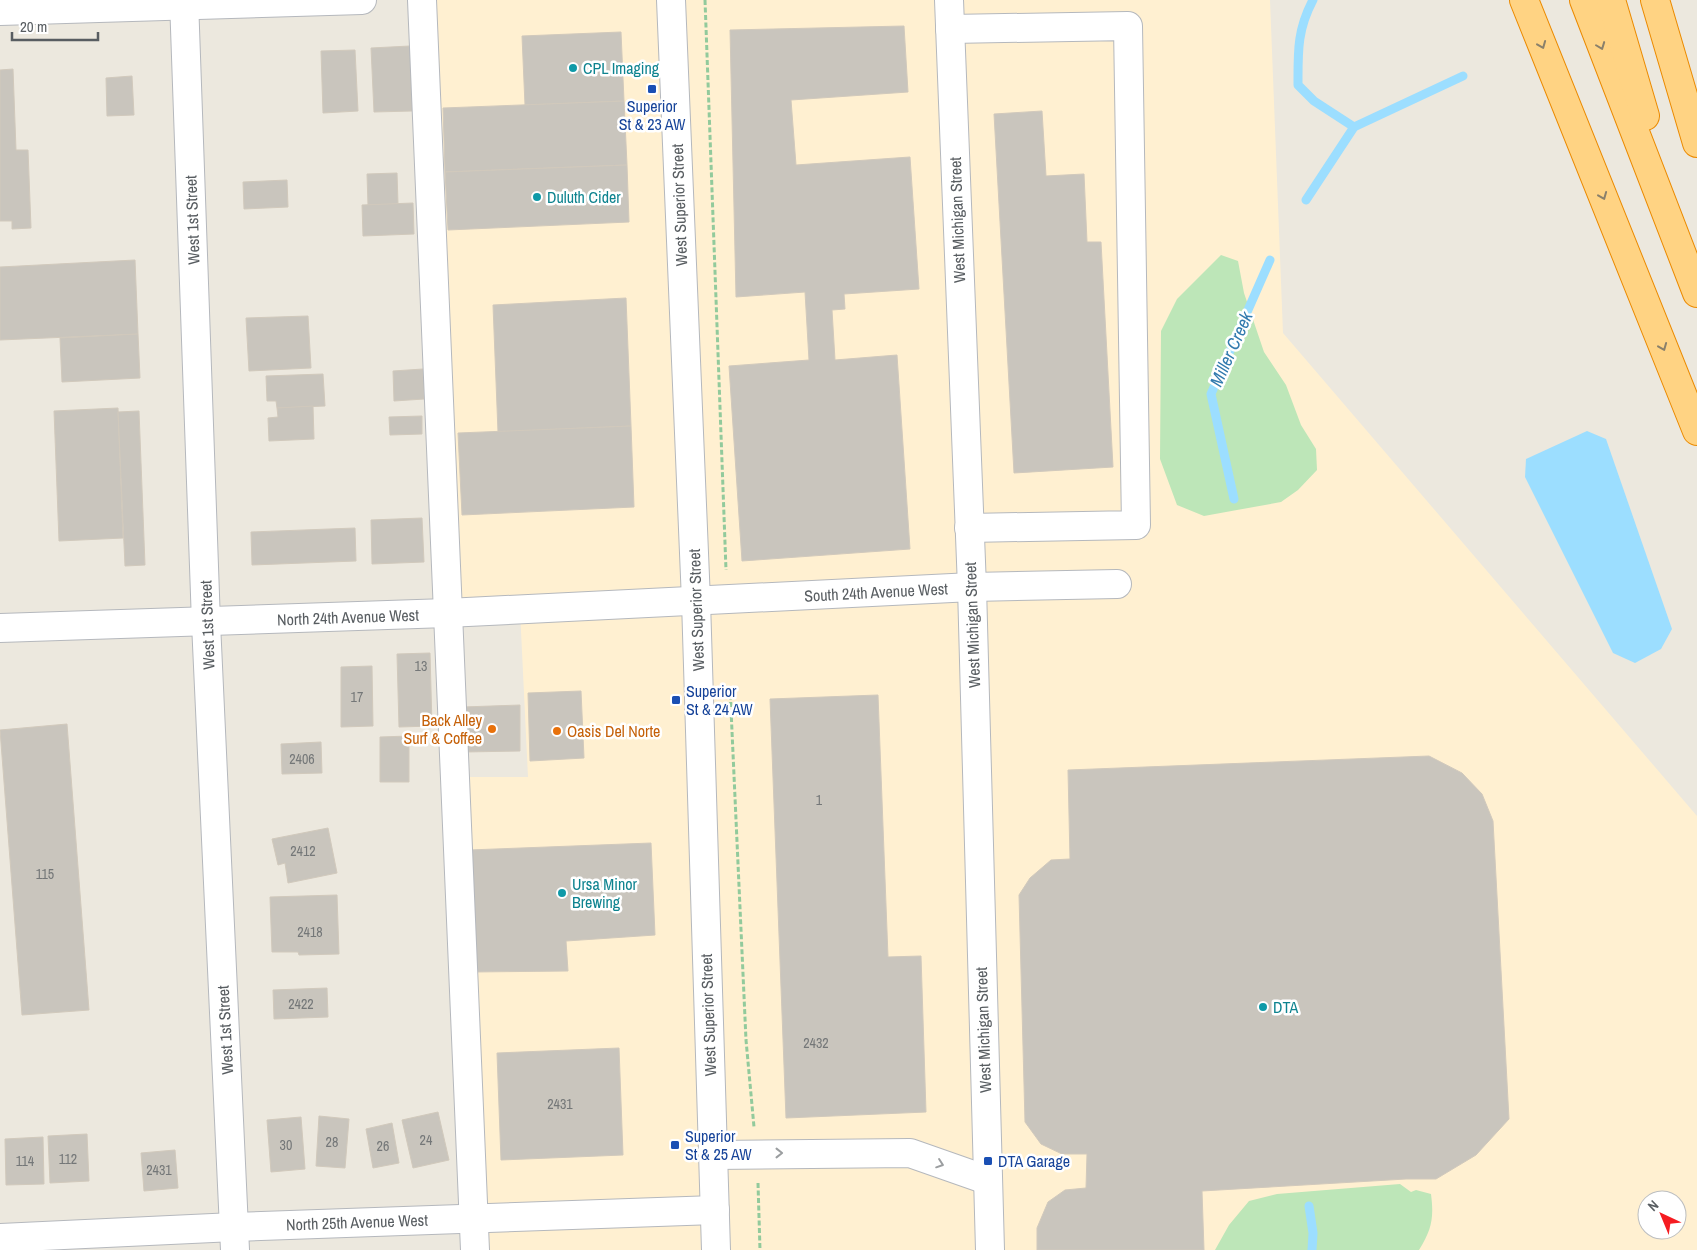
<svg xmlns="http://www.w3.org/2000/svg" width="1697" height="1250" font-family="'Archivo Narrow',sans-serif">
<rect width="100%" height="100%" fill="#ece8de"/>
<path fill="#fff0d1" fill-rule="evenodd" d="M422 0H1270L1283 333 1697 816V1250H475L454 777H528L520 610 447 613ZM1647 1200H1677V1230H1647Z"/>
<g fill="#bde6b8">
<path d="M1221 255 1238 261 1244 293 1264 352 1286 385 1301 425 1316 449 1317 470 1298 490 1281 502 1204 516 1177 505 1160 459 1161 331 1177 299Z"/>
<path d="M1400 1184 1411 1192 1416 1190 1431 1194C1434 1218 1432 1229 1419 1250H1215L1229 1225 1249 1201 1277 1194Z"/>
</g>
<path fill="#9cdeff" d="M1587 431 1606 439 1672 629 1661 649 1635 663 1613 653 1525 477 1526 459Z"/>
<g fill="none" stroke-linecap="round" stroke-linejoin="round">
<g stroke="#9cdeff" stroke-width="9">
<path d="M1313 0C1297 30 1298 52 1298 85L1314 101 1354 127"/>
<path d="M1306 200 1354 127 1463 76"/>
<path d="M1234 499 1211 394 1270 260"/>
<path d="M1309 1206 1313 1233 1312 1250"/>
</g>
</g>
<g fill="#c9c5bd" stroke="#d1c9bc">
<path d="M904 26 908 92 791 100 796 165 910 157 919 289 844 294 845 309 832 310 835 360 897 355 910 549 742 561 729 366 809 360 805 292 736 297 730 30Z"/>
<path d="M621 32 624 101 525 105 522 36Z"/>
<path d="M410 46 412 111 374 112 371 48Z"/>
<path d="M355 50 358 111 323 113 321 51Z"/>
<path d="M13 69 16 150H28L31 228 12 229V221H0V70Z"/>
<path d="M132 76 134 115 107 116 106 78Z"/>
<path d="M624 101 627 165 445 172 443 108Z"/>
<path d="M1042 111 1046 176 1084 174 1087 242H1101L1113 467 1014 473 994 114Z"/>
<path d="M627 165 629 222 448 230 445 172Z"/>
<path d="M397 173 398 204 368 205 367 174Z"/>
<path d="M287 180 288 207 244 209 243 182Z"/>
<path d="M413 203 414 234 363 236 362 205Z"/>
<path d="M135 260 138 334 0 340V267Z"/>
<path d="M626 298 631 426 498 432 493 305Z"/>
<path d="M308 316 311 368 249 371 246 318Z"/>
<path d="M138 334 140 378 62 382 60 338Z"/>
<path d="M423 369 424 399 394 401 393 371Z"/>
<path d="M323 374 325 406 277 408 276 401H267L266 376Z"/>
<path d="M313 406 314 439 269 441 268 418 278 417 277 408Z"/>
<path d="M118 408 123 538 59 541 54 411Z"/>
<path d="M139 411 145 565 125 566 118 412Z"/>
<path d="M422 416V434L390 435 389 417Z"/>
<path d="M631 426 634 507 462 515 458 433Z"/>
<path d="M422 518 424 562 372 564 371 520Z"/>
<path d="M355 528 356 561 252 565 251 532Z"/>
<path d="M430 653 432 726 399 727 397 654Z"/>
<path d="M372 666 373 726 341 727V667Z"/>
<path d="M581 691 584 758 530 761 528 693Z"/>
<path d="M878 695 888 957 921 956 926 1112 786 1118 770 699Z"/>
<path d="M520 705V751L465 752 463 707Z"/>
<path d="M67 724 89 1010 22 1015 0 730Z"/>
<path d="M409 736V782H380V737Z"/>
<path d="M321 742 322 773 282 774 281 744Z"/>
<path d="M1429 756 1462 773 1482 794 1493 821 1509 1119 1476 1155 1436 1179H1406L1202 1191 1204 1250H1037V1228L1048 1202 1065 1190 1086 1188 1087 1154H1062L1041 1144 1025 1122 1019 895 1030 878 1051 860 1070 859 1068 770Z"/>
<path d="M328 828 337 873 288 883 285 863 278 865 272 839Z"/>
<path d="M651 843 655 935 566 941 568 971 473 972 469 850Z"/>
<path d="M337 895 339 954 299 955 298 952H272L270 897Z"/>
<path d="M327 988 328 1017 274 1019 273 990Z"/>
<path d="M619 1048 623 1155 501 1160 497 1053Z"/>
<path d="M438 1112 449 1160 413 1168 402 1120Z"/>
<path d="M319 1116 349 1119 345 1168 316 1166Z"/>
<path d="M301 1117 305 1169 271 1172 267 1120Z"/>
<path d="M392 1123 399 1163 373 1168 366 1129Z"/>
<path d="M87 1134 89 1181 50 1183 48 1136Z"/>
<path d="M43 1137 44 1184 6 1185 5 1139Z"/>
<path d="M175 1150 178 1188 144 1191 141 1153Z"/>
</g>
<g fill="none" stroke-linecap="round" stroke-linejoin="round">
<defs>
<g id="minor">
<path d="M184 0 206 623 235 1250"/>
<path d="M422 0 475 1250"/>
<path d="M671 0 696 601 716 1250"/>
<path d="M949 0 972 587 990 1250"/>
<path d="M0 11 362 0"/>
<path d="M950 29 1128 26 1136 525 969 528"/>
<path d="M0 628 447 613 972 587 1117 584"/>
<path d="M713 1155 910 1153 987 1180"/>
<path d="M0 1238 234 1227 715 1210"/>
</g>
<g id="highway">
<path d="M1524 0 1697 431"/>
<path d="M1584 0 1697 293"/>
<path d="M1611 0 1645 116"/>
<path d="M1655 0 1697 143"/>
</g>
</defs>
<use href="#minor" stroke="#b5b8bd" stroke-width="30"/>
<use href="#highway" stroke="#eb8a00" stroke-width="30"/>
<g stroke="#92ca9c" stroke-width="3" stroke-dasharray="5 2.5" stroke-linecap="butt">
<path d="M705 0 726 570"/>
<path d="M730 687 746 1040 754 1127"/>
<path d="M758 1183 760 1250"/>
</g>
<use href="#minor" stroke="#fff" stroke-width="28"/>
<use href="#highway" stroke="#ffd383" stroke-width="28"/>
</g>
<defs><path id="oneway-chevron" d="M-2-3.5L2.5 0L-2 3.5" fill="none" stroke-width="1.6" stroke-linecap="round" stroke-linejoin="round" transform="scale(1.25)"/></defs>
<g stroke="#8a806b">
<use href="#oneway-chevron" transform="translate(1542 45) rotate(68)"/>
<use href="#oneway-chevron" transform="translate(1601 46) rotate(69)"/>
<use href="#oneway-chevron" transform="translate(1603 196) rotate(68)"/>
<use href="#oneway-chevron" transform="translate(1663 347) rotate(68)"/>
</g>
<g stroke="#9b9ea0">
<use href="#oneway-chevron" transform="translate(779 1153)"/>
<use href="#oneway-chevron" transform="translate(940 1164) rotate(19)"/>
</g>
<g fill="#0f9aa8" stroke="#fff" stroke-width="2">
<circle cx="573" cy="68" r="5"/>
<circle cx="537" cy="197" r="5"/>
<circle cx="562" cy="893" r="5"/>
<circle cx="1263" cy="1007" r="5"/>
</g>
<g fill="#1a4fb4" stroke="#fff" stroke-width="2">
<rect x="647" y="84" width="10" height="10" rx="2.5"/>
<rect x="671" y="695" width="10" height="10" rx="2.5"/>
<rect x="670" y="1140" width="10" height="10" rx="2.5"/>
<rect x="983" y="1156" width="10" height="10" rx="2.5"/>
</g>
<g fill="#e8710a" stroke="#fff" stroke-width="2">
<circle cx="492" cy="729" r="5"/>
<circle cx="557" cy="731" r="5"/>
</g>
<g text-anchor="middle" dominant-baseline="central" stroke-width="5" stroke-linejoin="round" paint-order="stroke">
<g font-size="14" fill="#747778">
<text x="421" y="666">13</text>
<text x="357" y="697">17</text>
<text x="302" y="759">2406</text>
<text x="819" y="800">1</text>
<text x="303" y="851">2412</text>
<text x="45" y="874">115</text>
<text x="310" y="932">2418</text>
<text x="301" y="1004">2422</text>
<text x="816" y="1043">2432</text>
<text x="560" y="1104">2431</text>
<text x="426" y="1140">24</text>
<text x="332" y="1142">28</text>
<text x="286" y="1145">30</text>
<text x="383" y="1146">26</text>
<text x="68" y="1159">112</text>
<text x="25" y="1161">114</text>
<text x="159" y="1170">2431</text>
</g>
<g font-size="16" fill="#0d838f" stroke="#fff" text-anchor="start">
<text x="583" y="68">CPL Imaging</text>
<text x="547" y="197">Duluth Cider</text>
<text x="572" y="884">Ursa Minor<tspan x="572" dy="18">Brewing</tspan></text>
<text x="1273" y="1007">DTA</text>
</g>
<g font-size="16" fill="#164399" stroke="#fff" text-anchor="start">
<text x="652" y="106" text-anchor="middle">Superior<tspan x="652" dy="18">St &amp; 23 AW</tspan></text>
<text x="686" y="691">Superior<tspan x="686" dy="18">St &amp; 24 AW</tspan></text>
<text x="685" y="1136">Superior<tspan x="685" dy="18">St &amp; 25 AW</tspan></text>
<text x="998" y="1161">DTA Garage</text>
</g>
<g font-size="16" fill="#585d61" stroke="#fff">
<text transform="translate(679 205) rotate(-92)">West Superior Street</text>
<text transform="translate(192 220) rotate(-92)">West 1st Street</text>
<text transform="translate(957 220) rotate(-92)">West Michigan Street</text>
<text transform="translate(876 592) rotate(-3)">South 24th Avenue West</text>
<text transform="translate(696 610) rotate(-92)">West Superior Street</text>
<text transform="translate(348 617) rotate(-2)">North 24th Avenue West</text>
<text transform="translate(207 625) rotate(-92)">West 1st Street</text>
<text transform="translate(972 625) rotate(-92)">West Michigan Street</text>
<text transform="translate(708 1015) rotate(-92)">West Superior Street</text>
<text transform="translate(225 1030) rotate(-93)">West 1st Street</text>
<text transform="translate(983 1030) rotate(-92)">West Michigan Street</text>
<text transform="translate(357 1222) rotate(-2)">North 25th Avenue West</text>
</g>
<g font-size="16" fill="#c56008" stroke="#fff" text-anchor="end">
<text x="482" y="720">Back Alley<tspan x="482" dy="18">Surf &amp; Coffee</tspan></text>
<text x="567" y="731" text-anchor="start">Oasis Del Norte</text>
</g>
<g font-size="18" font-style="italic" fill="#317aae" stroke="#fff">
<text transform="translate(1231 349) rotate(-66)">Miller Creek</text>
</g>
</g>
<g transform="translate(1662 1215) rotate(316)"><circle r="24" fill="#ffffff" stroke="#bcbec0"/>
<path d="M0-4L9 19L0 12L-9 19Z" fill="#f51c21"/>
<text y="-8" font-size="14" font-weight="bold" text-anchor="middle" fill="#585d61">N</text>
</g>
<path d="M12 32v8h86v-8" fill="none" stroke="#585d61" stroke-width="2.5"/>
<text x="20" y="32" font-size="15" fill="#585d61" stroke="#ffffff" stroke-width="4" paint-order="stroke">20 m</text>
</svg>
